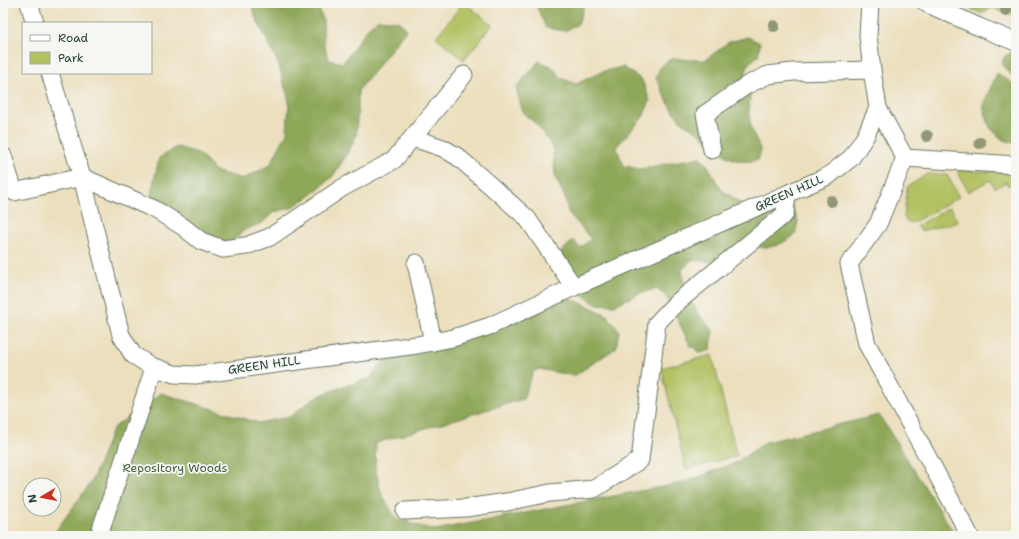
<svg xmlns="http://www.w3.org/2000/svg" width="1019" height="539" font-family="'Shantell Sans',sans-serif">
<rect width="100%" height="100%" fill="#f6f6f2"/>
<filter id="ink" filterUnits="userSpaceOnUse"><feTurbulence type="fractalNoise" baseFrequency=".025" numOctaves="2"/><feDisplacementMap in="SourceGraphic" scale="8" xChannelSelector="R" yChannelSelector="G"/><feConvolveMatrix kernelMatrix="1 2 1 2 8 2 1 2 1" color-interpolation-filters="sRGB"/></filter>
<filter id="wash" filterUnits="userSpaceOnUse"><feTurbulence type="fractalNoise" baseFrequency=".012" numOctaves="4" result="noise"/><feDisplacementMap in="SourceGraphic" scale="16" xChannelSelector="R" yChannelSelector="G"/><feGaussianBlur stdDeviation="0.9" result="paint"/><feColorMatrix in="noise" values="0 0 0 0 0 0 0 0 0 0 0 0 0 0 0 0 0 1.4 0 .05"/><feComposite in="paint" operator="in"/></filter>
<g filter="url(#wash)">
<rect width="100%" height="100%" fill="#ecdfbd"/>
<g fill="#b3c163" stroke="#697f4c">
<path d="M463 3H465L492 25 464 60 436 37Z"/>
<path d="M981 3H1016V16L1002 12Z"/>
<path d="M957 170 1016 173V185L1014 182 1008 186 1006 182 995 188 990 180 968 192Z"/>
<path d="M927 174 947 175 959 197 914 222C908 223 906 222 904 217L907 187Z"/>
<path d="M950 207 958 222 921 231 917 226Z"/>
<path d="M712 355 737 456 686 469 661 368Z"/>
</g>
<g fill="#8ea759" stroke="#567246">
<path d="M251 3H317L323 20 324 45 329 60 343 63 367 29 378 19 398 21 407 29 358 91V105L356 136 346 156 333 176 310 196 291 208 274 212 262 223 246 229 223 249 154 209 151 194 159 158 177 147 198 153 217 172 243 179 270 165 287 133 289 101 278 63 256 18Z"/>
<path d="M535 3H583V9L578 24 565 31 546 28Z"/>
<path d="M958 3H992V8L982 14Z"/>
<path d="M748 37 760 43 758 56 748 64 745 77 750 94 749 115 751 128 761 151 758 160C731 167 715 148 697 131 692 127 685 125 681 121 670 109 663 92 656 78L660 68 666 62 675 58 688 60H705L729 42Z"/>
<path d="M1016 50V76L1011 75 1002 65 1004 57Z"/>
<path d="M539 61 551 66 561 78 576 84 604 71 623 67 642 80 650 101 643 117 616 147 624 166 640 169 700 157 708 166 721 189 740 203 758 206 787 194 798 221 795 235C776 248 769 249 746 246L726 263 691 260 682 270 685 289 697 312 713 331 711 350 701 353 690 345 666 296 657 289 640 293 615 305 595 304 580 292 561 268V252L573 240 580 248 591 239 568 212 565 197 555 177 553 148 537 125 523 113 516 88Z"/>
<path d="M997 73 1012 83 1016 88V143L1003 140 990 128 983 105Z"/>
<path d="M558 294 586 305 607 315 619 331 616 348 574 376 539 369 533 372 523 399 376 443 375 468 382 495 397 520 435 530 682 483 735 463 766 442 879 415 956 536H52L92 481 113 428 161 393 259 423 291 416 314 398 331 391 370 378 377 369 396 348 417 345Z"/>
</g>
</g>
<g filter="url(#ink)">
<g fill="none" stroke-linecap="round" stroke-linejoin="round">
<defs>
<g id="minor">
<path d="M29 3 35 23"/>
<path d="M926 3 979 27 1016 42"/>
<path d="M50 73 82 177 121 335 133 355 151 366 174 374 195 375 417 345 453 338 490 326 574 287 527 218 458 157 443 148 413 138"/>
<path d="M878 108 905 158 1016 165"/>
<path d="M712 150 705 114 747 85 768 75 793 72 872 70"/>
<path d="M3 156 14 192 82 177 154 209 182 226 201 241 223 249 246 246 270 237 342 188 394 160 464 75"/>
<path d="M905 158 878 224 849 264 867 344 970 536"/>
<path d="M416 263 433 342"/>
<path d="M574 287 828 176 851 158 865 137 878 108 872 70 868 36 870 3"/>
<path d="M405 511 466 508 507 502 550 493 594 489 640 460 657 323 675 304 785 214 787 194"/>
<path d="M101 529 154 368"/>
</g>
</defs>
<use href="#minor" stroke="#677664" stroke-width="19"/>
<use href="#minor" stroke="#fff" stroke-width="17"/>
</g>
<g fill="#909878">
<circle cx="1006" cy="10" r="6"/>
<circle cx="774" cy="26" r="6"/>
<circle cx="927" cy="136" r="6"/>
<circle cx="980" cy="143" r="6"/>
<circle cx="831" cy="201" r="6"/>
</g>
</g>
<g text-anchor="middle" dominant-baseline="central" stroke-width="3.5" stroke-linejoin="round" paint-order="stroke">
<g font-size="12" fill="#1f3d34" stroke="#f6f6f2">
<text transform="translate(789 193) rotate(-24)">GREEN HILL</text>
<text transform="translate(264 365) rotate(-8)">GREEN HILL</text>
</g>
<g font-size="12" fill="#445e40" stroke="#f6f6f2">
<text x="175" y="468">Repository Woods</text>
</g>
</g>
<rect width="1019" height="539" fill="none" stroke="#f6f6f2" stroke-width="16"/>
<rect x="22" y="22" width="130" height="52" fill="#f6f6f2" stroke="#a0aca6"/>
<rect x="30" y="35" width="20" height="6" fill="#ffffff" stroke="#a0aca6"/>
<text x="58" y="42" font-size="12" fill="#1f3d34">Road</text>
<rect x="30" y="52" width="20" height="12" fill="#b3c163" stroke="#a0aca6"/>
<text x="58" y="62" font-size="12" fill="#1f3d34">Park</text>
<g transform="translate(42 497) rotate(260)"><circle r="19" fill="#f6f6f2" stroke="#a0aca6"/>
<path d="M0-3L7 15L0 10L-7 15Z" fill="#c8321e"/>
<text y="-6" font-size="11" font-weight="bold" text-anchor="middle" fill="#1f3d34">N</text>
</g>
</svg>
